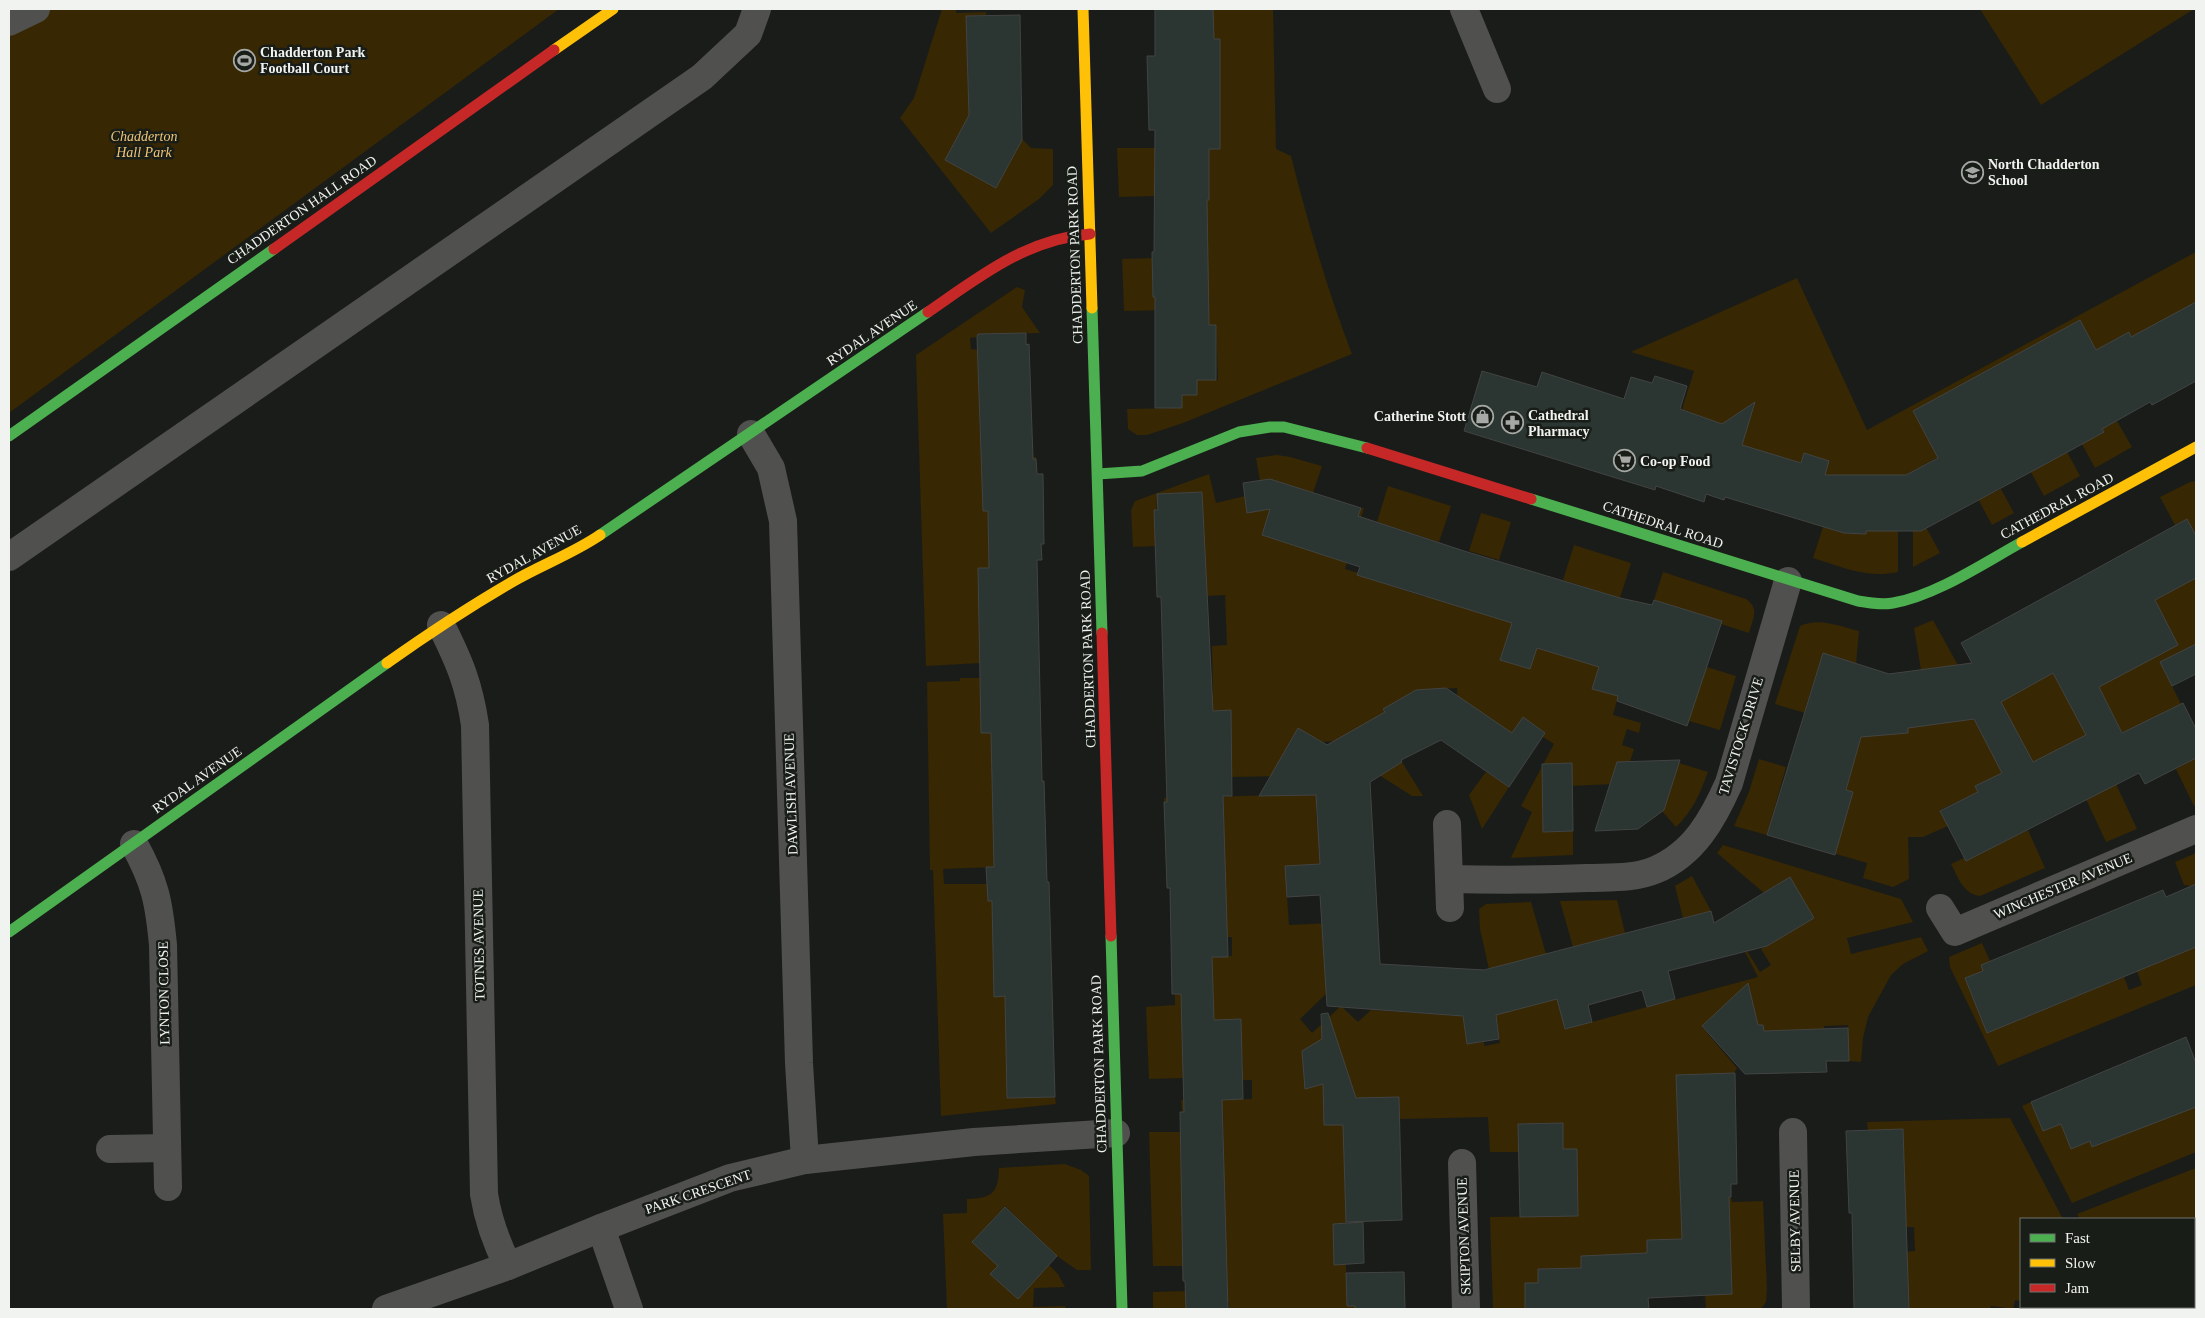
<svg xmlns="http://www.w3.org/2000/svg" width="2205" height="1318" font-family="Georgia,serif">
<rect width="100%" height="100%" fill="#1a1c19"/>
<g fill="#372703" fill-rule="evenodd">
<path d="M9 9H559L9 413Z"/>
<path d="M942 9H956V13L986 12V15L971 16V29L967 47 968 91H1021L959 133 945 160 996 188 1022 139 1031 148 1053 149V185L1039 199 991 233 900 118 914 98Z"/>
<path d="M1213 9H1273L1276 149 1291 156C1308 223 1327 289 1352 354L1183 423 1147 435H1137L1128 429 1127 409 1181 408 1182 395 1197 380H1218L1216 325H1198L1170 310 1124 311 1122 259 1152 258 1153 297 1208 296 1193 199 1209 200V149H1220V40H1155V36L1197 21H1213Z"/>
<path d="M1980 9H2194L2041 105Z"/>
<path d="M1117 148H1160L1155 196 1119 197Z"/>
<path d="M2196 252V314L2192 305 2135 344 2129 332 2105 345 2108 370 2080 321 2056 389 2104 431 2102 429 2117 421 2132 447 2095 468 2054 393 2034 470 2053 460 2066 450 2080 476 2044 496 1993 403 1956 450 1982 498 2001 489 2014 513 1992 525 1927 404 1913 411 1938 457 1904 476 1844 475V533L1866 534V531H1898V572C1868 579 1842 567 1813 558L1823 527 1810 523 1829 461 1804 453 1801 463 1754 449 1743 482 1731 478 1745 418 1736 415 1730 418 1722 443 1703 436 1708 419 1682 409 1694 371 1631 352 1797 278 1867 430Z"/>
<path d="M1017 287 1025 290 1022 307 1040 333 979 334 978 337 970 338 971 349 978 350 982 403 979 404 980 435 1030 434 1031 457H1036V459L1007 460 983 511H988L989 561 1004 567 978 569 981 663 926 666 916 355Z"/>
<path d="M1277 455 1290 457 1322 466 1313 493 1279 482 1262 535 1343 561 1361 508H1364L1345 569 1358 573V575L1425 597 1426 595 1512 623 1500 659 1530 669 1537 648 1567 657 1572 642 1604 652 1593 689 1608 693 1637 653 1704 674 1707 667 1736 676 1720 730 1617 700 1613 715 1641 723 1639 733 1627 729 1622 745 1634 749 1625 778 1679 763 1708 772C1700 793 1693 811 1676 827L1662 811 1616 784 1543 787V832L1573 831V855L1511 858 1532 812 1521 806 1554 744 1543 737 1542 731 1526 720 1512 733 1486 716 1460 753 1457 688 1419 690 1388 717 1334 741 1323 742 1298 729 1290 742 1371 804 1316 807 1317 825 1325 824 1328 869 1286 882 1289 925 1331 923 1328 992 1300 1019 1312 1033 1341 1006 1358 1022 1371 1010 1461 1016 1464 1018 1467 1044 1484 1042V1046L1500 1043 1496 1014 1557 999 1566 1029 1758 977 1745 952 1747 951 1760 972 1771 965 1761 949 1787 933 1764 893 1717 853 1723 845 1901 899 1913 922 1847 938 1851 954 1921 937 1928 951 1903 964 1891 975 1868 1017 1863 1038 1861 1062 1849 1061 1848 1025 1824 1026V1029L1764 1031 1763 1025H1742L1713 1016 1702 1027 1737 1068 1734 1073 1676 1075 1681 1199 1731 1197 1732 1202 1763 1201 1767 1289 1766 1302 1761 1309H1706L1705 1295 1732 1293 1730 1233 1702 1238 1647 1240V1253L1581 1268 1538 1269V1283H1525V1309H1493L1490 1217 1578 1216 1577 1149H1563L1562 1123 1518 1124V1152H1490L1488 1117 1400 1119 1399 1097 1323 1099 1324 1125H1343L1346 1223 1333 1224 1334 1264H1346L1347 1306H1355V1309H1229V1302L1186 1304V1309H1153V1292L1225 1290 1227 1280 1225 1207 1182 1208 1183 1266H1153L1149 1132H1180L1182 1186 1224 1185 1223 1111 1182 1112 1181 1100 1252 1099V1080H1243L1241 1019 1189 1021 1183 1078 1149 1079 1146 1007 1175 1005V994L1213 993 1212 957 1232 956V937H1211L1226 904 1223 800 1164 802V798L1283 795 1282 776 1230 777 1231 711H1205L1164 696 1213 695 1212 646 1227 645 1225 595 1207 596 1157 495 1156 546 1133 547 1131 510 1135 501 1209 474 1216 503 1245 496 1265 509 1256 458Z"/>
<path d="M2196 481V536L2187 519 2175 525 2160 497 2190 482Z"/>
<path d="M1388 486 1451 506 1439 542 1377 522Z"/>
<path d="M1913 503 1940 553 1913 567Z"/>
<path d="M1481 513 1511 522 1499 560 1469 551Z"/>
<path d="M1574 545 1631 563 1620 598 1563 580Z"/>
<path d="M1663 572 1746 599C1760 609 1753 618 1749 633L1721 624V621L1654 600Z"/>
<path d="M2196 578V654L2192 646 2160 662 2181 704 2122 733 2099 688 2091 733 2030 764 2001 771 2003 779 1987 780 1975 786 1978 792 1940 810 1948 826 1923 837H1908L1909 879 1893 887 1863 878 1867 863 1819 849 1847 814 1853 792 1838 787V785L1847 788 1851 773 1823 765 1805 713 1775 704 1800 626C1819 617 1839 626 1859 631L1856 664 1823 654 1806 706 1823 712 1891 674 1903 672 1910 727 1953 666 1921 670 1914 628 1933 620 1975 696 2037 682 2053 673 2067 699 2178 645 2155 600ZM1905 704 1908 732 1891 734Z"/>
<path d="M960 678H996L999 733 994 867 943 869 944 884H987L988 901H992L994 969 1051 968 1052 976 993 978 994 996H1006L1007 1098 1055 1097 1056 1104 941 1116 933 870H930L927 682 960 681Z"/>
<path d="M2196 758V805L2194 806 2176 769Z"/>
<path d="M1759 759 1786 767 1767 835 1734 826 1749 792Z"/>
<path d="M1402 762 1423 796H1412L1379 775Z"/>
<path d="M1486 772 1509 787 1482 829 1469 795Z"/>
<path d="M2116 784 2137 829 2106 842 2086 799Z"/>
<path d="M2028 830 2045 868 1980 896C1963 894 1958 877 1951 864L1964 858 1966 861Z"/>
<path d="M2196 853V884L2191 886 2184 885 2175 862Z"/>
<path d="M1692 876 1711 911 1683 918 1675 886Z"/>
<path d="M1617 900 1625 933 1573 947 1560 901Z"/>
<path d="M1531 902 1546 954 1489 969 1480 929 1479 909 1486 904Z"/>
<path d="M1982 943 1990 961 1981 965 1983 971 1965 978 1987 1033 2124 977 2129 990 2142 985 2137 971 2196 947V985L1998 1066 1950 967 1949 957Z"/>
<path d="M2196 1097V1152L2072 1203 2022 1106 2031 1102 2043 1131 2061 1124 2071 1149 2090 1141 2093 1147C2128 1133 2161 1112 2196 1097Z"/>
<path d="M2010 1118 2063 1219H2021V1301L2015 1300 2013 1309 1991 1306 1990 1309H1909V1294H1903L1902 1252 1915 1251 1914 1227H1906L1905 1212 1893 1188 1905 1187 1903 1130H1868L1867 1122Z"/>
<path d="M1065 1164 1081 1170 1089 1176 1091 1270H1077L1057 1256 1005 1206 972 1242 998 1266 991 1275 1003 1285 1024 1291 1049 1265 1058 1274 1065 1287 1034 1288 1033 1307 1065 1306 1066 1309H947L943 1214 967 1213V1199C992 1198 998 1194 999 1168Z"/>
<path d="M2196 1168V1217L2192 1219H2080L2077 1214Z"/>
</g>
<g fill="#2b3531" stroke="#424443" fill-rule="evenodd">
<path d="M1155 9H1213L1214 39H1220V149H1209V200H1207L1209 325H1216V380H1197V395H1182V408H1155V297H1153L1152 252H1154L1155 130H1149L1147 56H1155Z"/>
<path d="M1020 15 1022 140 996 188 945 160 969 115 966 16Z"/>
<path d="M2196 302V381L2152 405 2150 402 2102 429 2104 432 2053 460 1921 531H1866V534L1844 533 1725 497 1724 500 1706 494 1704 502 1656 486 1655 490 1464 431 1482 371 1537 387 1542 372 1624 399 1631 377 1652 383 1655 376 1687 386 1680 409 1722 424 1755 402 1742 445 1801 463 1804 453 1829 461 1825 475H1906L1938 458 1913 411 2080 320 2096 350 2129 332 2131 337Z"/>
<path d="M1026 333V345L1029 344 1033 459H1036L1037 474H1043L1044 544H1041L1042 560H1037L1042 781H1044L1047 882H1049L1055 1097 1007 1098 1005 996 994 997 992 901H988L986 867H994L991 733H981L978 568H989L988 511H983L977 337 978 334Z"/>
<path d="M1270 479 1361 508 1358 516 1464 551 1620 598 1652 605 1654 600 1722 621 1687 726 1617 701 1618 696 1592 689 1599 667 1537 648 1530 669 1500 660 1512 623 1357 575 1360 567 1262 535 1270 509 1247 513 1243 483Z"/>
<path d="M1202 492 1213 711 1231 710 1232 796H1223L1228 957H1212L1214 1020 1241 1019 1243 1099 1222 1100 1228 1309H1186L1185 1281H1183L1180 1112H1184L1181 994H1172L1170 888H1167L1164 802H1167L1161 597H1157L1154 510H1158L1157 494Z"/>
<path d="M2187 519 2196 536V578L2155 600 2178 645 2099 687 2122 733 2183 703 2196 729V758L2145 784 2139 773 1966 861 1940 811 1978 792 1975 786 2002 773 1974 719 1908 728V733L1861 737 1846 790 1853 792 1835 855 1767 835 1823 653 1889 674 1972 663 1961 643ZM2053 673 2086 735 2033 762 2001 702Z"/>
<path d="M2196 644V674L2172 686 2160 662Z"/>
<path d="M1446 688 1512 733 1523 717 1545 733 1509 787 1441 740 1401 760 1402 762 1370 782 1380 964 1484 970 1711 911 1714 923 1790 877 1814 918 1767 946 1668 971 1675 999 1647 1007 1642 990 1588 1005 1592 1022 1565 1029 1557 999 1496 1015 1499 1039 1467 1044 1463 1016 1327 1006 1320 895 1287 897 1285 866 1320 864 1316 795 1259 796 1298 728 1327 745 1385 712 1383 709 1416 690Z"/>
<path d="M1680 760 1664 810 1638 829 1595 831 1617 762Z"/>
<path d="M1572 763 1573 831 1543 832 1542 764Z"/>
<path d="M2196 884V947L1987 1033 1965 978 1983 971 1981 965 2163 890 2166 897Z"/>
<path d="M1748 983 1758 1025H1763L1764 1031 1848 1028 1849 1061H1826L1827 1072 1745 1074 1702 1026Z"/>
<path d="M1328 1013 1356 1098 1399 1097 1402 1220 1346 1222 1343 1125H1324L1323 1084 1305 1089 1302 1051 1322 1039 1321 1014Z"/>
<path d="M2186 1037 2196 1063V1107L2092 1147 2090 1141 2071 1149 2061 1124 2043 1131 2031 1102Z"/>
<path d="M1735 1073 1737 1184H1731V1197H1729L1732 1294 1648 1298 1649 1309H1525V1283H1538V1269L1581 1268V1256L1647 1253V1240L1682 1239 1676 1075Z"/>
<path d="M1563 1123V1149H1577L1578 1216 1520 1217 1518 1124Z"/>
<path d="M1903 1129 1909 1309H1854L1852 1213H1849L1846 1131Z"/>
<path d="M1005 1207 1057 1256 1018 1299 990 1274 998 1266 972 1242Z"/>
<path d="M1363 1222 1364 1263 1334 1265 1333 1224Z"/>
<path d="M1404 1272 1405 1309H1355V1306H1347L1346 1273Z"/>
</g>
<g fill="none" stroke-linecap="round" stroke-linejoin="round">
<g stroke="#50514f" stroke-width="28">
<path d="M1464 9 1497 89"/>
<path d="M9 22 36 9"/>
<path d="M751 434 771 468 783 521 799 1063 805 1160"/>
<path d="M9 557 702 77 748 34 757 9"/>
<path d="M441 625C459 661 469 684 475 725L484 1194C488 1220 496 1242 508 1266"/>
<path d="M1447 824 1450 908"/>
<path d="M134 844C155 882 159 902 163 945L168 1187"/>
<path d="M1449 879C1495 880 1541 880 1587 878 1608 877 1634 879 1655 870 1694 854 1713 819 1729 783L1788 581"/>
<path d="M1940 908 1955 932 2196 829"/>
<path d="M1793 1132 1796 1309"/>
<path d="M110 1149 167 1148"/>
<path d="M1462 1163 1466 1309"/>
<path d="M601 1228 629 1309"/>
<path d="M386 1309 508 1266 601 1228 730 1178 805 1160 974 1142 1116 1133"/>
</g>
<g stroke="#4caf50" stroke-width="11">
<path d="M1092 308 1102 633"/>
<path d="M9 436 274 249"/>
<path d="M1098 474 1142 471 1239 432 1270 427H1284L1367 448"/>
<path d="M1531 499 1858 601C1870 603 1881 605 1893 603 1935 596 1984 563 2022 542"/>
<path d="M600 535 928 312"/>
<path d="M9 932 387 663"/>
<path d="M1111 936 1122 1309"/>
</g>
<g stroke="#ffc107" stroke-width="11">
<path d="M1083 9 1092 308"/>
<path d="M554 50 613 9"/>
<path d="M2022 542 2196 447"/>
<path d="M387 663C428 634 469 607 512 582 541 565 572 554 600 535"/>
</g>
<g stroke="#c62828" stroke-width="11">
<path d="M274 249 554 50"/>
<path d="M928 312C979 277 1026 239 1090 234"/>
<path d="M1367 448 1531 499"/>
<path d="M1102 633 1111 936"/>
</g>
</g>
<defs>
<symbol id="stadium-ring" viewBox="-11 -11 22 22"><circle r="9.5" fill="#191d18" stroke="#a5a8a4" stroke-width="1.5"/><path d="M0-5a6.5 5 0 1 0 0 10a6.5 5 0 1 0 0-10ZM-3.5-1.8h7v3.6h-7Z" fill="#a5a8a4"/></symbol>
<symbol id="school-ring" viewBox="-11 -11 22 22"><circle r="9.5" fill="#191d18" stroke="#a5a8a4" stroke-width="1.5"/><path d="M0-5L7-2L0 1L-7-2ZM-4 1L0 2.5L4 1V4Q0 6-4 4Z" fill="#a5a8a4"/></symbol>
<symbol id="shop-ring" viewBox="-11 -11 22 22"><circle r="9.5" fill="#191d18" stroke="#a5a8a4" stroke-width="1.5"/><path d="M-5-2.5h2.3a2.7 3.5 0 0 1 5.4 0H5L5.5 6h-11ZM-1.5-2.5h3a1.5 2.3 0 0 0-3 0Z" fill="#a5a8a4"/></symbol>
<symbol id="pharmacy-ring" viewBox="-11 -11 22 22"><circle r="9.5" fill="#191d18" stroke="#a5a8a4" stroke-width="1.5"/><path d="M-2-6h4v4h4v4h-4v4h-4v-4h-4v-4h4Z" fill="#a5a8a4"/></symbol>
<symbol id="supermarket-ring" viewBox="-11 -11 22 22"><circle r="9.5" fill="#191d18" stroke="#a5a8a4" stroke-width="1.5"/><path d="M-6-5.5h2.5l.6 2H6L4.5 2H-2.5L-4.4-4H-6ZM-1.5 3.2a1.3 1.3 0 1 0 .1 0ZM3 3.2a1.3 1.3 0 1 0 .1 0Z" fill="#a5a8a4"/></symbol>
</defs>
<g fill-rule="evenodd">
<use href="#stadium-ring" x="232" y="48" width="25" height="25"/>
<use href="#school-ring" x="1960" y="160" width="25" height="25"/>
<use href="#shop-ring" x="1470" y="404" width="25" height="25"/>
<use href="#pharmacy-ring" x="1500" y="410" width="25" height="25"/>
<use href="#supermarket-ring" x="1612" y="448" width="25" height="25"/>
</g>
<g text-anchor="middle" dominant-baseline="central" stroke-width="5" stroke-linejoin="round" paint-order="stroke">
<g font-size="14" font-weight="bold" fill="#f0f3ef" stroke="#191d18" text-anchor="start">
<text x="260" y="52">Chadderton Park<tspan x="260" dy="16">Football Court</tspan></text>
<text x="1988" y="164">North Chadderton<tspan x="1988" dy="16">School</tspan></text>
<text x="1528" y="415">Cathedral<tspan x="1528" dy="16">Pharmacy</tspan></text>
<text x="1466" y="416" text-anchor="end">Catherine Stott</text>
<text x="1640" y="461">Co-op Food</text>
</g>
<g font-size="14" font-style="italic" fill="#efc576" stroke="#191d18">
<text x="144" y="136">Chadderton<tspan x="144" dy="16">Hall Park</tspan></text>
</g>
<g font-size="14" fill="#f0f3ef" stroke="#191d18">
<text transform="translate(302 210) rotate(-35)">CHADDERTON HALL ROAD</text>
<text transform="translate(1075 255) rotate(-92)">CHADDERTON PARK ROAD</text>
<text transform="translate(872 333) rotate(-34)">RYDAL AVENUE</text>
<text transform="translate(2057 506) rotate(-28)">CATHEDRAL ROAD</text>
<text transform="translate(1663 525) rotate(18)">CATHEDRAL ROAD</text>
<text transform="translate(534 554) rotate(-29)">RYDAL AVENUE</text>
<text transform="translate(1088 659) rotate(-92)">CHADDERTON PARK ROAD</text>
<text transform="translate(1741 736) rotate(-73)">TAVISTOCK DRIVE</text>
<text transform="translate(197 780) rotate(-35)">RYDAL AVENUE</text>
<text transform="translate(791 794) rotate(-92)">DAWLISH AVENUE</text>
<text transform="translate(2063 886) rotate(-23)">WINCHESTER AVENUE</text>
<text transform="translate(479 945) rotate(-91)">TOTNES AVENUE</text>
<text transform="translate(164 993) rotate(-91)">LYNTON CLOSE</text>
<text transform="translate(1099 1064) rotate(-92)">CHADDERTON PARK ROAD</text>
<text transform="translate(698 1192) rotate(-19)">PARK CRESCENT</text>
<text transform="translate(1795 1221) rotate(-91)">SELBY AVENUE</text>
<text transform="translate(1464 1236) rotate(-92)">SKIPTON AVENUE</text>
</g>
</g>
<rect width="2205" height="1318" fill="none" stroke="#f0f3ef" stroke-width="20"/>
<rect x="2020" y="1218" width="175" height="90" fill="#191d18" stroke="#6f736e"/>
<rect x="2030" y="1234" width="25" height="8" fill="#4caf50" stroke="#6f736e"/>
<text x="2065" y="1243" font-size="15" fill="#f0f3ef">Fast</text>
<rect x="2030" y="1259" width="25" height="8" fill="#ffc107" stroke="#6f736e"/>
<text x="2065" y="1268" font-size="15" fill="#f0f3ef">Slow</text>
<rect x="2030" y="1284" width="25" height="8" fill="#c62828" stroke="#6f736e"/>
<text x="2065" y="1293" font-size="15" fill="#f0f3ef">Jam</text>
</svg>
